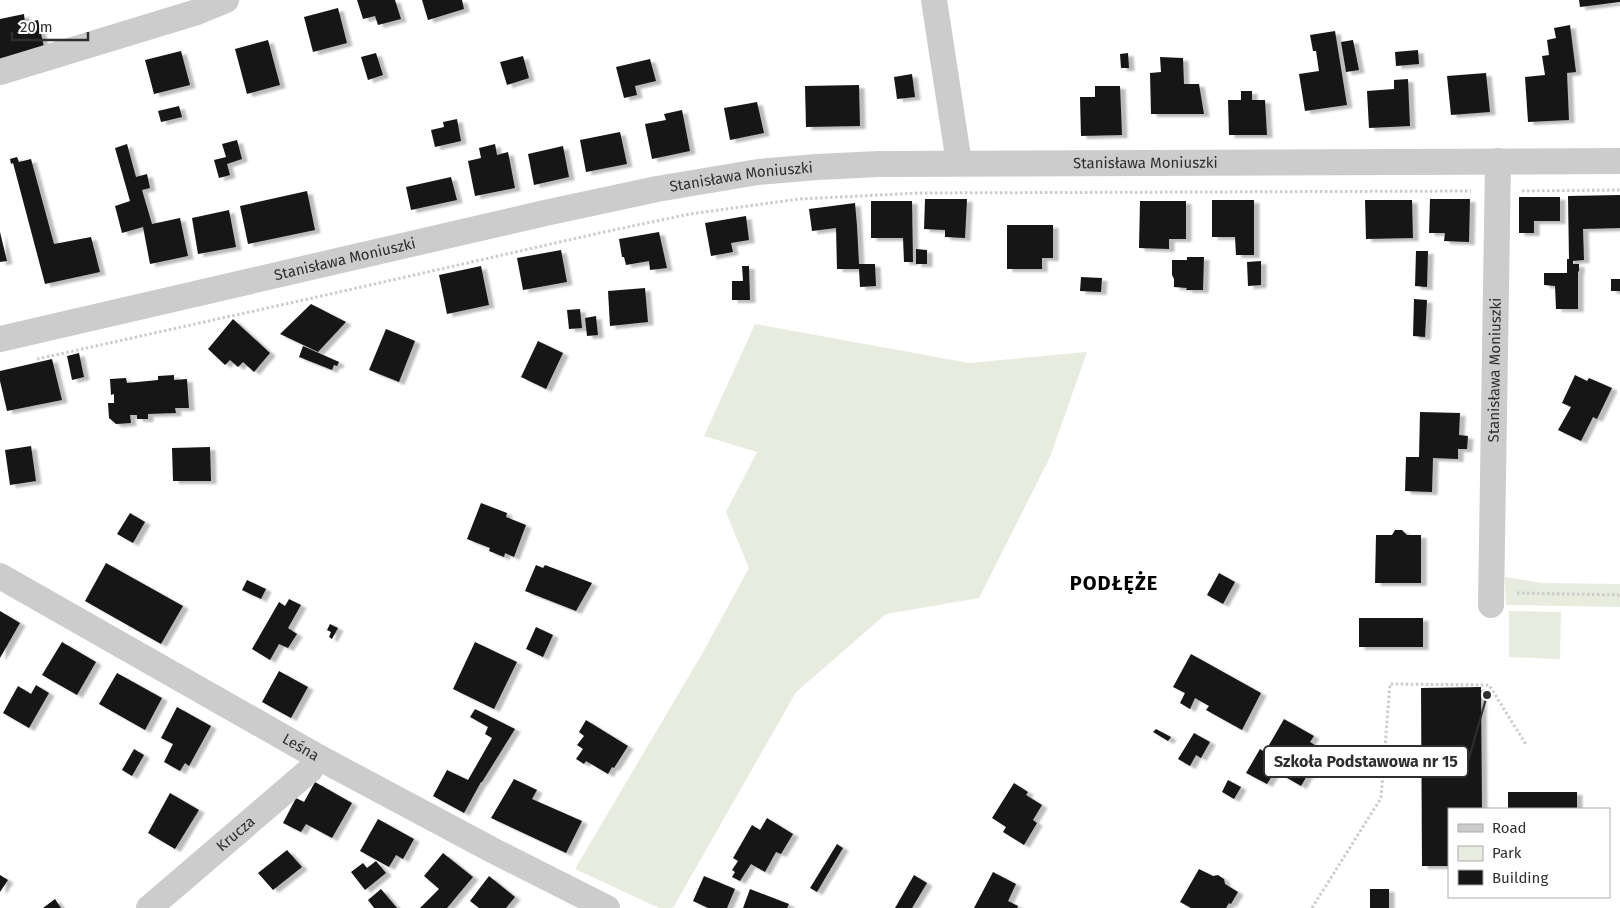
<svg xmlns="http://www.w3.org/2000/svg" width="1620" height="908" font-family="'Fira Sans',sans-serif">
<defs>
<filter id="shadow"><feDropShadow dx="5.5" dy="3" stdDeviation="1" flood-color="#0004"/></filter>
</defs>
<rect width="100%" height="100%" fill="#fff"/>
<g fill="#e7ecde">
<path d="M755 324 969 363 1087 352 1050 457 979 598 886 614 796 692 673 908H659L575 869 702 654 749 568 726 512 757 452 704 436Z"/>
<path d="M1505 577 1543 583 1620 584V607L1506 605Z"/>
<path d="M1509 611 1561 612 1560 659 1509 657Z"/>
</g>
<g fill="#161616" filter="url(#shadow)">
<path d="M357 0H395L401 19 378 25 375 16 363 19Z"/>
<path d="M422 0H462L464 9 428 20Z"/>
<path d="M1579 0H1620V2L1580 7Z"/>
<path d="M338 8 347 43 313 52 304 17Z"/>
<path d="M24 14 25 23 38 20 44 47 0 59V19Z"/>
<path d="M1570 25 1576 72 1567 73 1569 120 1528 122 1525 77 1545 75 1542 56 1549 55 1547 40 1556 38 1554 28Z"/>
<path d="M1335 31 1347 105 1305 111 1299 74 1319 71 1316 51H1313L1310 35Z"/>
<path d="M268 40 280 85 247 94 235 49Z"/>
<path d="M1353 40 1359 70 1346 72 1341 42Z"/>
<path d="M1418 50 1419 64 1396 66 1395 52Z"/>
<path d="M181 51 190 85 154 94 145 60Z"/>
<path d="M376 53 383 75 368 80 361 57Z"/>
<path d="M1128 53 1129 68H1121L1120 54Z"/>
<path d="M523 56 529 78 507 85 500 62Z"/>
<path d="M1160 57 1183 58 1184 84H1199L1204 114H1151L1150 73 1161 72Z"/>
<path d="M650 59 656 81 635 86 637 95 624 98 616 67Z"/>
<path d="M1486 73 1490 112 1451 115 1447 76Z"/>
<path d="M912 74 915 97 897 99 894 77Z"/>
<path d="M1408 79 1410 126 1369 128 1367 91 1394 89V80Z"/>
<path d="M859 85 860 126 806 127 805 86Z"/>
<path d="M1095 86H1120L1122 135 1081 136 1080 97H1095Z"/>
<path d="M1241 91H1252V100H1265L1267 135H1229L1228 100H1241Z"/>
<path d="M757 102 764 133 730 140 724 108Z"/>
<path d="M179 106 182 117 161 122 158 111Z"/>
<path d="M682 110 690 151 652 159 645 124 666 120 664 114Z"/>
<path d="M457 119 461 141 435 147 431 130 444 127 443 122Z"/>
<path d="M620 132 627 164 586 172 580 140Z"/>
<path d="M237 140 242 159 227 164 230 175 219 178 214 160 226 157 222 144Z"/>
<path d="M127 144 136 177 147 174 150 188 142 190 152 224 180 218 188 256 150 264 143 227 122 233 115 206 130 201 115 148Z"/>
<path d="M495 144 497 155 508 152 515 188 475 196 468 161 481 158 479 148Z"/>
<path d="M563 146 569 177 534 185 528 154Z"/>
<path d="M17 157 19 162 31 159 54 244 91 237 100 272 45 284 13 163 11 164 10 159Z"/>
<path d="M451 177 457 200 411 210 406 187Z"/>
<path d="M307 191 315 230 248 244 240 206Z"/>
<path d="M1620 195V228L1583 229 1584 260 1573 261V264H1579V271L1578 272V309H1556L1555 286 1544 285V273H1567V259H1569L1568 196Z"/>
<path d="M1519 197H1560V221H1534V233H1519Z"/>
<path d="M925 199H967L965 238 945 237V230L924 229Z"/>
<path d="M1430 199H1470L1469 242 1444 241 1445 233H1429Z"/>
<path d="M1212 200H1254V255H1236L1235 237H1212Z"/>
<path d="M1365 200H1412L1413 238 1366 239Z"/>
<path d="M871 201H912L913 262H904L903 238H871Z"/>
<path d="M1140 201H1186V239H1169V249L1139 248Z"/>
<path d="M855 203 857 226 859 264H875L876 286 860 287 859 269H837L836 228 812 231 809 209Z"/>
<path d="M229 210 236 247 198 254 192 218Z"/>
<path d="M746 216 749 240 731 243 733 252 711 256 705 223Z"/>
<path d="M1007 225H1053V258H1042V269H1007Z"/>
<path d="M0 232 7 261 0 262Z"/>
<path d="M659 232 667 268 650 270 649 261 626 265 624 257H622L619 239Z"/>
<path d="M916 249 927 250V264H916Z"/>
<path d="M561 250 567 282 523 290 517 258Z"/>
<path d="M1416 251H1428L1427 287 1415 286Z"/>
<path d="M1187 257H1204L1203 290H1186L1187 288 1174 287V279L1172 275V260H1187Z"/>
<path d="M1261 261V285L1248 286 1247 262Z"/>
<path d="M481 266 489 305 447 314 439 275Z"/>
<path d="M742 266H749L750 300H732V281H743Z"/>
<path d="M1081 277 1102 278 1101 292 1080 291Z"/>
<rect x="1611" y="279" width="9" height="12"/>
<path d="M645 288 648 322 610 326 608 291Z"/>
<path d="M1414 299 1427 300 1425 337 1413 336Z"/>
<path d="M311 304 346 322 318 352 280 334Z"/>
<path d="M580 309 582 328 569 329 567 310Z"/>
<path d="M596 316 598 335 587 336 585 318Z"/>
<path d="M233 319 270 353 254 372 243 362 238 367 230 360 225 365 208 349Z"/>
<path d="M386 329 415 341 399 382 369 370Z"/>
<path d="M538 341 563 353 546 389 521 377Z"/>
<path d="M303 346 339 362 337 366 334 365 332 370 299 357Z"/>
<path d="M79 353 84 377 72 380 67 356Z"/>
<path d="M52 359 62 400 7 411 0 381V371Z"/>
<path d="M174 375V380L187 379 189 408H175L176 413 148 414V419H137V415H130L131 423 116 424 109 418 108 403H114V394L111 395 110 379 126 378 127 383 158 380V376Z"/>
<path d="M1575 375 1587 381 1589 378 1612 388 1597 419 1593 417 1581 441 1558 430 1571 407 1562 403Z"/>
<path d="M1420 412 1460 413 1459 435 1468 436 1467 449H1458V459L1433 458 1432 492 1405 491 1406 457H1419Z"/>
<path d="M31 446 36 481 10 485 5 450Z"/>
<path d="M210 447 211 481H173L172 448Z"/>
<path d="M481 503 507 513 506 517 526 525 514 557 505 553 504 557 489 551 490 548 467 539Z"/>
<path d="M130 513 145 522 133 543 117 534Z"/>
<path d="M1395 530H1402L1407 535H1421V583H1375L1376 535H1392Z"/>
<path d="M106 563 183 606 161 644 85 601Z"/>
<path d="M536 565 543 568 545 565 592 583 576 611 525 591Z"/>
<path d="M1219 573 1235 582 1223 604 1207 595Z"/>
<path d="M247 580 266 589 261 599 242 590Z"/>
<path d="M289 599 301 605 288 628 297 634 288 648 279 644 270 660 252 649 279 602 285 606Z"/>
<path d="M0 611 20 623 0 658Z"/>
<rect x="1359" y="618" width="64" height="29"/>
<path d="M330 624 338 628 332 639 329 637 331 632 327 630Z"/>
<path d="M536 627 553 635 543 657 526 649Z"/>
<path d="M62 642 96 662 77 695 42 675Z"/>
<path d="M475 642 517 662 494 709 453 689Z"/>
<path d="M1191 654 1261 693 1242 730 1206 710 1209 706 1195 698 1190 709 1180 703 1185 693 1173 687Z"/>
<path d="M279 671 308 687 291 718 262 702Z"/>
<path d="M117 673 162 698 145 730 99 704Z"/>
<path d="M36 685 49 693 29 728 3 713 18 686 31 694Z"/>
<path d="M1481 687 1482 809H1449V866H1422L1421 688Z"/>
<path d="M177 707 211 726 189 766 185 763 180 771 164 762 173 744 161 738Z"/>
<path d="M475 709 515 729 482 782H481L464 813 433 796 447 770 468 780 492 738 485 734 488 727 470 717Z"/>
<path d="M1284 719 1314 736 1310 742 1325 751 1311 775 1308 774 1301 786 1275 771 1267 784 1246 773 1260 749 1265 752Z"/>
<path d="M586 720 628 746 614 768 612 767 608 774 586 761 584 764 576 759 583 749 577 745 584 736 579 732Z"/>
<path d="M1156 729 1171 737 1168 741 1153 732Z"/>
<path d="M1194 733 1210 742 1201 758 1196 755 1190 766 1178 759Z"/>
<path d="M134 749 144 755 132 776 122 770Z"/>
<path d="M514 779 537 790 532 799 582 821 566 853 491 818Z"/>
<path d="M1228 780 1241 787 1234 799 1222 792Z"/>
<path d="M315 782 352 803 332 838 306 824 301 832 283 823 296 798 304 802Z"/>
<path d="M1014 783 1028 792 1026 795 1042 805 1033 820 1037 823 1024 845 1003 832 1006 827 992 818Z"/>
<rect x="1508" y="792" width="69" height="17"/>
<path d="M170 793 199 810 175 849 148 833Z"/>
<path d="M767 818 793 834 781 854 776 852 765 872 751 864 740 881 732 877 735 872 732 870 738 861 733 858 752 825 760 830Z"/>
<path d="M378 819 414 839 403 859 396 855 389 867 360 851Z"/>
<path d="M837 844 843 848 817 892 810 888Z"/>
<path d="M287 850 302 867 273 890 258 873Z"/>
<path d="M443 853 473 877 447 908H420L439 889 424 876Z"/>
<path d="M376 861 386 873 365 890 351 872 363 863 367 868Z"/>
<path d="M1199 869 1213 876 1218 875 1224 879 1225 884 1238 892 1231 904 1229 903 1226 908H1191L1180 902Z"/>
<path d="M993 872 1016 884 1008 901 1018 906 1017 908H974Z"/>
<path d="M0 875 8 880 0 892Z"/>
<path d="M914 875 927 883 912 908H895Z"/>
<path d="M489 876 515 897 506 908H479L470 901Z"/>
<path d="M704 876 735 889 727 908H708L693 901Z"/>
<path d="M381 889 397 908H374L368 900Z"/>
<path d="M750 889 789 904 787 908H743Z"/>
<rect x="1370" y="889" width="19" height="19"/>
<path d="M55 899 61 908H43Z"/>
</g>
<g fill="none" stroke-linecap="round" stroke-linejoin="round">
<g stroke="#ccc" stroke-width="3" stroke-dasharray="2.5 2.5" stroke-linecap="butt">
<path d="M1522 191 1620 190"/>
<path d="M37 359 326 295 604 232 690 214 799 199 919 193 1471 191"/>
<path d="M1517 593 1620 595"/>
<path d="M1312 908 1381 798 1390 684 1489 685 1527 746"/>
</g>
<g stroke="#ccc" stroke-width="26">
<path d="M934 0 959 163"/>
<path d="M0 72 197 12 226 0"/>
<path id="s1" d="M0 339 545 213 657 189 758 172 817 167 879 164 1620 161"/>
<path id="s2" d="M0 576 318 757 494 851 607 908"/>
<path id="s3" d="M1491 605 1498 161"/>
<path id="s4" d="M149 908 310 770 318 757"/>
</g>
</g>
<g text-anchor="middle" dominant-baseline="central" stroke-width="5" stroke-linejoin="round" paint-order="stroke">
<g font-size="15" fill="#2f2f2f" stroke="#fff">
<text stroke="none"><textPath href="#s1" startOffset="1164">Stanisława Moniuszki</textPath></text>
<text stroke="none"><textPath href="#s1" startOffset="759">Stanisława Moniuszki</textPath></text>
<text stroke="none"><textPath href="#s1" startOffset="354">Stanisława Moniuszki</textPath></text>
<text stroke="none"><textPath href="#s3" startOffset="235">Stanisława Moniuszki</textPath></text>
<text stroke="none"><textPath href="#s2" startOffset="346">Leśna</textPath></text>
<text stroke="none"><textPath href="#s4" startOffset="114">Krucza</textPath></text>
</g>
<g font-size="20" font-weight="bold" letter-spacing="1" fill="#000" stroke="#fff">
<text x="1114" y="583">PODŁĘŻE</text>
</g>
</g>
<path fill="none" stroke="#2f2f2f" stroke-width="2" d="M1487 695L1468 762"/>
<circle fill="#2f2f2f" stroke="#fff" stroke-width="2" cx="1487" cy="695" r="5"/>
<rect fill="#fff" stroke="#2f2f2f" stroke-width="2" x="1264" y="746" width="204" height="31" rx="5"/>
<g font-size="16" text-anchor="middle" font-weight="bold" fill="#2f2f2f">
<text x="1366" y="767">Szkoła Podstawowa nr 15</text>
</g>
<rect x="1448" y="808" width="162" height="90" fill="#ffffff" stroke="#acacac"/>
<rect x="1458" y="824" width="25" height="8" fill="#cccccc" stroke="#acacac"/>
<text x="1492" y="833" font-size="15" fill="#2f2f2f">Road</text>
<rect x="1458" y="846" width="25" height="15" fill="#e7ecde" stroke="#acacac"/>
<text x="1492" y="858" font-size="15" fill="#2f2f2f">Park</text>
<rect x="1458" y="870" width="25" height="15" fill="#161616" stroke="#acacac"/>
<text x="1492" y="883" font-size="15" fill="#2f2f2f">Building</text>
<path d="M12 32v8h76v-8" fill="none" stroke="#2f2f2f" stroke-width="2.5"/>
<text x="20" y="32" font-size="15" fill="#2f2f2f" stroke="#ffffff" stroke-width="4" paint-order="stroke">20 m</text>
</svg>
